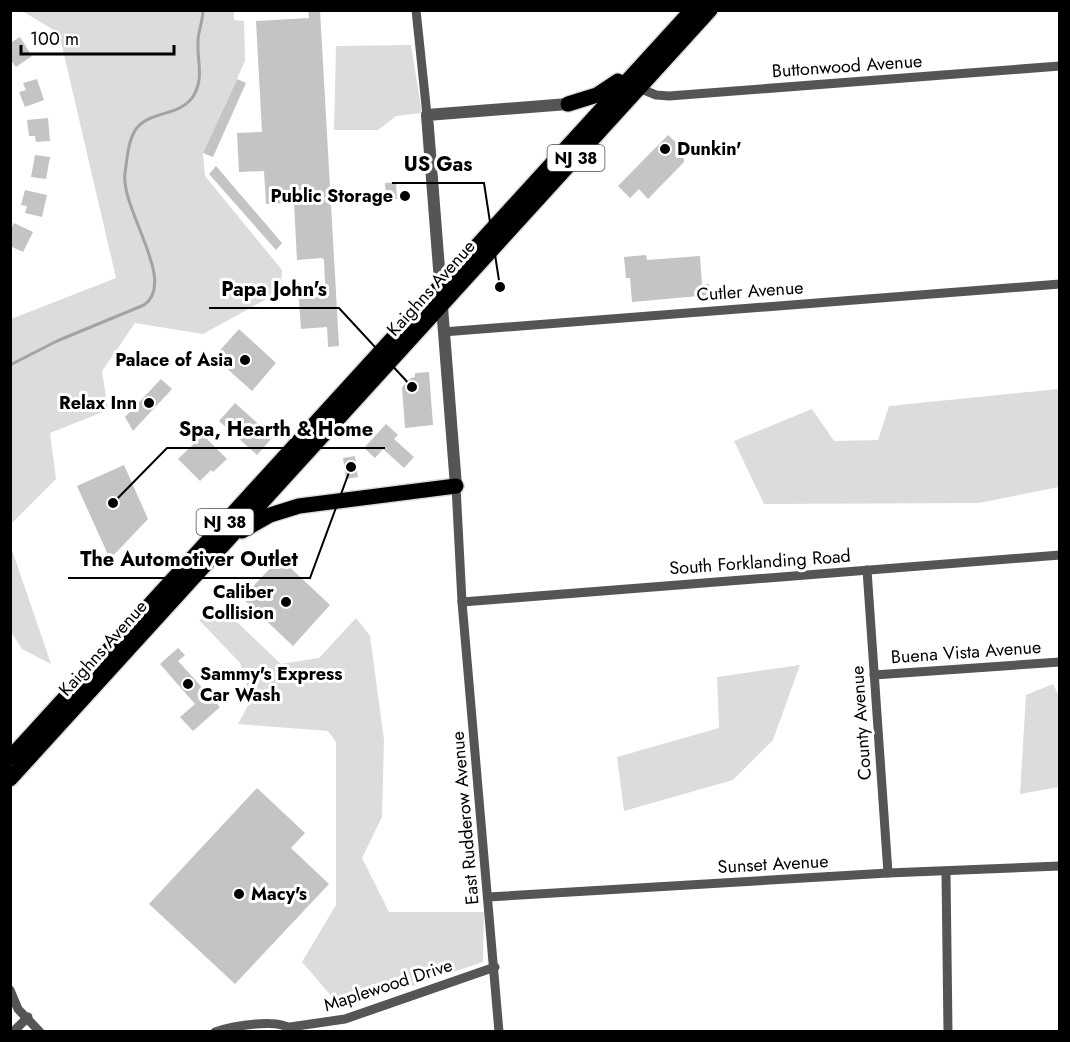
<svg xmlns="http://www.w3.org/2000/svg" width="1070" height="1042" font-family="Jost,sans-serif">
<rect width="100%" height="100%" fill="#fff"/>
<g fill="#dcdcdc">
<path d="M22 11 234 10V20L244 21 245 61 203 153 205 176 282 270 281 291 203 334 135 323 102 371 108 410 50 433 56 479 11 524V319L116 278 59 33Z"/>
<path d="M411 45 422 113 396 116 378 130H334L336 46Z"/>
<path d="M1059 389V487L979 503 764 504 734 441 812 409 834 441 878 440 889 406Z"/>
<path d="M10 547H11L51 664 22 649 11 632Z"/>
<path d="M221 607 281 664 319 658 356 618 370 636 384 740 382 817 362 858 389 912H484L483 962 400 990 340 1006 302 962 336 905V742L328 731 238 724 251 700 240 663 199 620Z"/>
<path d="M800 665 773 740 733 780 624 811 617 757 719 728 717 677Z"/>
<path d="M1053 684 1059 696V787L1020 794 1026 695Z"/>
</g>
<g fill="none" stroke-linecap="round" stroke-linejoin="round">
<path stroke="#a3a3a3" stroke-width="3" d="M10 365 57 341 144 305C178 282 120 209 125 173 127 160 128 140 136 129 150 110 181 117 194 95 204 77 197 61 198 42 198 31 203 21 203 10"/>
</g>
<g fill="#c4c4c4">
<path d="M308 10H320L339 346 328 347 327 327 301 329 298 286 325 283 324 260 322 258 297 260 294 203 266 204 264 171 239 172 237 133 262 132 256 21 309 18Z"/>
<path d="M20 37 32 56 16 67 10 59V43Z"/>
<path d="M37 79 44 100 25 107 19 92 26 90 23 83Z"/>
<path d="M237 79 246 83 213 157 203 153Z"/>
<path d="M48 118 50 141 36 142 35 136H29L27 120Z"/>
<path d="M668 135 683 149 684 162 648 199 639 189 630 198 618 186Z"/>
<path d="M35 155 50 157 46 179 31 177Z"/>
<path d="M216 166 282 243 276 250 209 174Z"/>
<path d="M396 182 397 199 386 200 385 183Z"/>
<path d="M25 190 47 195 42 217 25 213 27 206 21 205Z"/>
<path d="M14 223 33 232 23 252 10 246V231Z"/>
<path d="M646 255 647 260 700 256 702 285 709 284 710 295 632 302 630 278H626L624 257Z"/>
<path d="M239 329 276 363 252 391 214 357Z"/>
<path d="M429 372 433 425 405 428 402 387 411 378 415 377V373Z"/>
<path d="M161 379 172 389 133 431 125 417Z"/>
<path d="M235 403 273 437 257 455 219 421Z"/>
<path d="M386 424 398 435 394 439 414 457 404 468 383 449 375 458 364 448Z"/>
<path d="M203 435 227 459 213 472 211 470 200 481 178 459Z"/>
<path d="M355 456 358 477 346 479 343 458Z"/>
<path d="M124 465 148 519 110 559 77 486Z"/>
<path d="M280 558 330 605 293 646 242 598Z"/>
<path d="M178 648 185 655 178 661 220 707 193 731 180 717 195 704 160 664Z"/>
<path d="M257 788 305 833 291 848 329 884 235 984 149 904Z"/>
</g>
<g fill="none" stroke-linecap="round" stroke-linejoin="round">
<defs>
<g id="trunk">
<path d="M568 104 597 95 618 81"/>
<path d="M242 531 270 515 299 506 456 486"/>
<path d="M10 758 692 10"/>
<path d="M10 779 710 10"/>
</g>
</defs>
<use href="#trunk" stroke="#dbdbdb" stroke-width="18"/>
<g stroke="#555" stroke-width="9">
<path d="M416 10 427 115"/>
<path d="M639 88 656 95 669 96 1060 66"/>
<path d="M443 332 1060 284"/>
<path d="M456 486 462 602 499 1032"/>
<path d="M867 570 888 873"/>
<path d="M462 602 1060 555"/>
<path d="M874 675 1060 662"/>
<path d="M946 872 948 1032"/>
<path d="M488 897 888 873 1060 866"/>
<path d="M10 990 18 1009 40 1032"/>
<path d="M290 1027 345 1019 495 967"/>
<path d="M13 1032 28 1017"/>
<path d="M215 1032C232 1026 281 1017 293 1031"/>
</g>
<path stroke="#555" stroke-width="12" d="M456 486 427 115 568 104"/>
<use href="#trunk" stroke="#000" stroke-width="15"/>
</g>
<g fill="#000" stroke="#fff" stroke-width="2">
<circle cx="665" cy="149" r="6"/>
<circle cx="405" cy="196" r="6"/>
<circle cx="245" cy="360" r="6"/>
<circle cx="149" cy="403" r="6"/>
<circle cx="286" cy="602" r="6"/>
<circle cx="188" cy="684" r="6"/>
<circle cx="239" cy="894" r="6"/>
</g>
<g text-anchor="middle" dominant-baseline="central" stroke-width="6" stroke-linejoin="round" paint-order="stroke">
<g fill="#fff" stroke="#4c4c4c" stroke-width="1.5">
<rect x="547.5" y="145" width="57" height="26" rx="4.5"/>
<rect x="196.5" y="509" width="57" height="26" rx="4.5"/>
</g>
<g font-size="16" font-weight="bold" fill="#000">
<text x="576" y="158">NJ 38</text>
<text x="225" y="522">NJ 38</text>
</g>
<g font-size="18" fill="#000" stroke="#fff">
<text transform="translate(847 66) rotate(-4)">Buttonwood Avenue</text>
<text transform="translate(431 288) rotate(-48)">Kaighns Avenue</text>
<text transform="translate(750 291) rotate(-4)">Cutler Avenue</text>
<text transform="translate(760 562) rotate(-4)">South Forklanding Road</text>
<text transform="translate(103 648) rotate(-48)">Kaighns Avenue</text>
<text transform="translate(966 652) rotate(-4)">Buena Vista Avenue</text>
<text transform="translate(861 723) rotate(-94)">County Avenue</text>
<text transform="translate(465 818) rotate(-95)">East Rudderow Avenue</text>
<text transform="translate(773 864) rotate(-3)">Sunset Avenue</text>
<text transform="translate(388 985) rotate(-18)">Maplewood Drive</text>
</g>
<g font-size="18" font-weight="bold" fill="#000" stroke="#fff" text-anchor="end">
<text x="677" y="149" text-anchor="start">Dunkin'</text>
<text x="393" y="196">Public Storage</text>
<text x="233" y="360">Palace of Asia</text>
<text x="137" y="403">Relax Inn</text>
<text x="274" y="592">Caliber<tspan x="274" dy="21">Collision</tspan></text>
<text x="200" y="674" text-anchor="start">Sammy's Express<tspan x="200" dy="21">Car Wash</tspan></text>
<text x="251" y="894" text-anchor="start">Macy's</text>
</g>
</g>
<path fill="none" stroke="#000" stroke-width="2" d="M500 287L484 183H392M412 387L339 308H209M113 503L167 448H385M351 467L310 578H68"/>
<g fill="#000" stroke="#fff" stroke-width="2">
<circle cx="500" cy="287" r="6"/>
<circle cx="412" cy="387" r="6"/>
<circle cx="113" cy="503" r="6"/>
<circle cx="351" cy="467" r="6"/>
</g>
<g font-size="20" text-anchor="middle" font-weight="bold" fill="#000" stroke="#fff" stroke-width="6" stroke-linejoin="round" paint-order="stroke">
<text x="438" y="171">US Gas</text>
<text x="274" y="296">Papa John's</text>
<text x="276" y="436">Spa, Hearth &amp; Home</text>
<text x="189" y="566">The Automotiver Outlet</text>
</g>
<rect width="1070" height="1042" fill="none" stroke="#000000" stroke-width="24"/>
<path d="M21 45v9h153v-9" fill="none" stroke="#000000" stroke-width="3"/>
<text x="30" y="45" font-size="18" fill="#000000" stroke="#ffffff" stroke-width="4.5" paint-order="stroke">100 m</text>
</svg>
